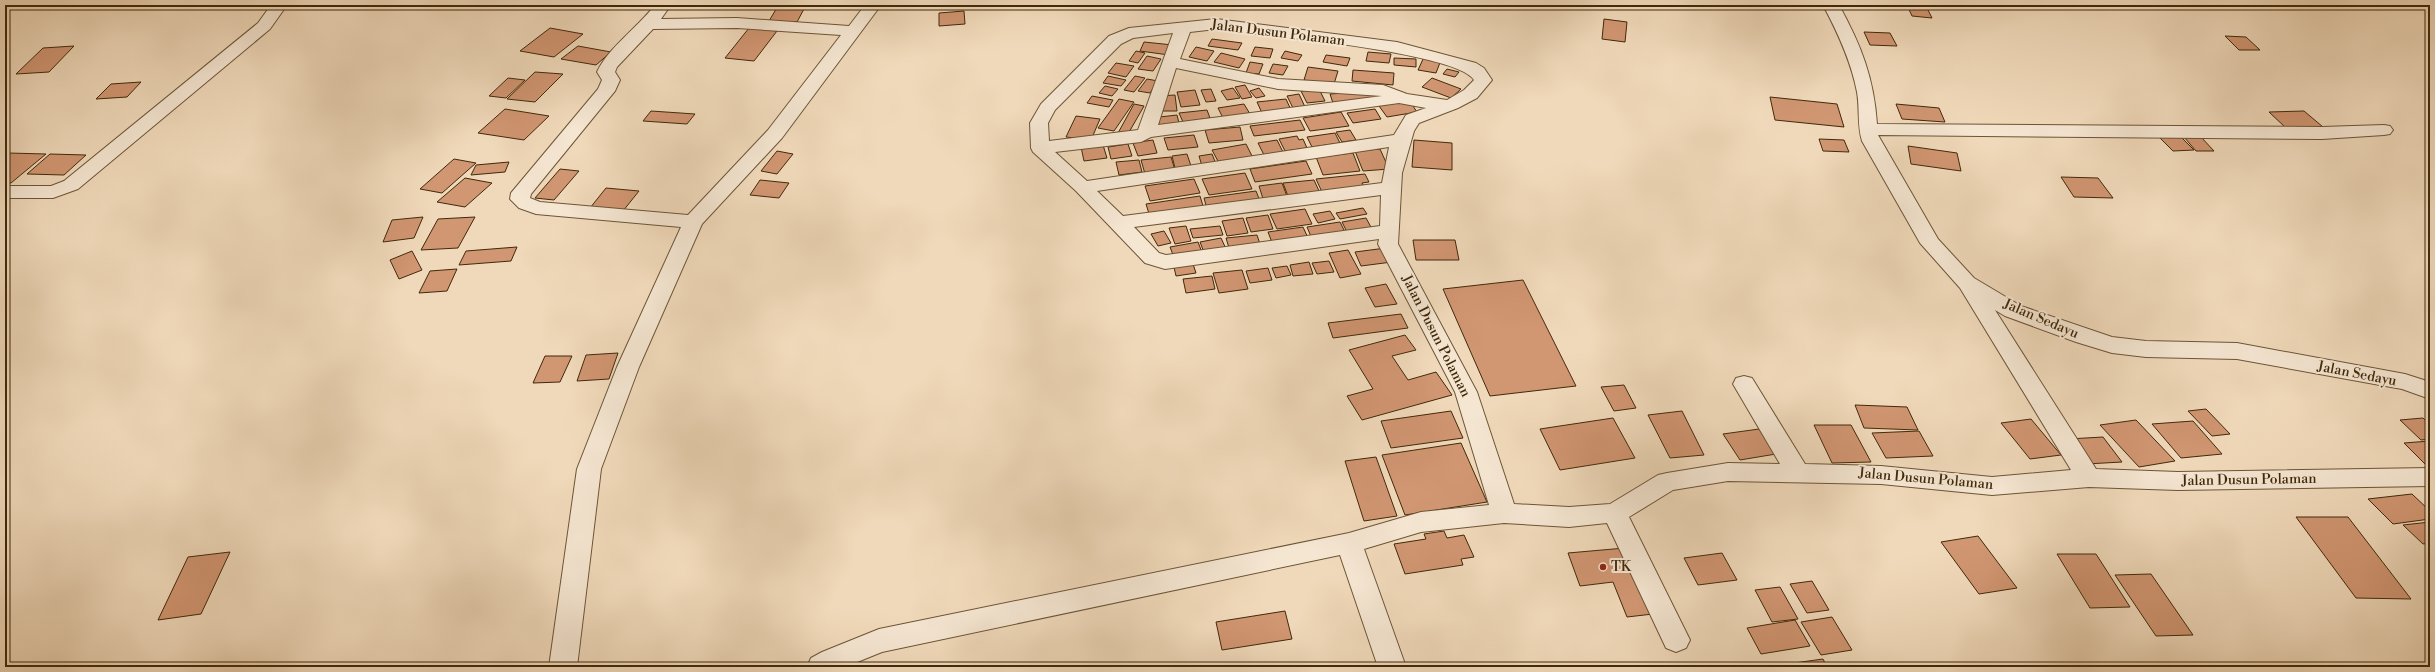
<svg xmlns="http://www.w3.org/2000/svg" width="2435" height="672" font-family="'Libre Bodoni',serif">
<rect width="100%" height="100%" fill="#f0d9ba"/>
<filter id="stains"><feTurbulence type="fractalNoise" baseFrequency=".005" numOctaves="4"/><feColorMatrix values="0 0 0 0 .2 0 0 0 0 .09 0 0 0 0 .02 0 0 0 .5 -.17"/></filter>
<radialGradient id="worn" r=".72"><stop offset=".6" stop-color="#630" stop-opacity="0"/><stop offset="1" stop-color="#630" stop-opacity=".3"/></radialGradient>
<g fill="#d19672" stroke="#40290a">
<path d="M1907 5 1926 6 1932 18 1912 16Z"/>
<path d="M778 6 805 7 797 22 769 21Z"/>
<path d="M964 11 965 24 939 26V13Z"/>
<path d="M1604 19 1627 22 1625 42 1602 39Z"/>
<path d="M550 28 583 34 554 57 520 51Z"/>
<path d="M749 28 777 31 754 61 725 58Z"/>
<path d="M1864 32 1890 33 1897 46 1870 45Z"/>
<path d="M2225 36 2246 37 2260 50H2239Z"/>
<path d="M1212 39 1242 43 1238 50 1208 46Z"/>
<path d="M1144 42 1173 45 1169 55 1140 51Z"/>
<path d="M74 46 49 72 16 74 43 48Z"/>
<path d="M578 46 611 52 596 65 561 59Z"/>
<path d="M1196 47 1214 51 1207 61 1189 57Z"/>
<path d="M1255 47 1273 49 1270 58 1251 56Z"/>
<path d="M1136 51 1145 53 1138 63 1129 61Z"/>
<path d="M1285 51 1302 55 1298 61 1281 58Z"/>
<path d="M1368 52 1391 54 1389 63 1366 61Z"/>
<path d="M1221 53 1245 59 1239 68 1214 62Z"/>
<path d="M1326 55 1350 58 1347 66 1323 62Z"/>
<path d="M1147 56 1161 59 1153 71 1138 69Z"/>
<path d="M1424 57 1441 60 1436 73 1418 70Z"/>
<path d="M1394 58 1416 59V67L1394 65Z"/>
<path d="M1250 62 1263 64 1259 74 1246 73Z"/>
<path d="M1116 63 1134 66 1126 77 1108 73Z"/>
<path d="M1273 64 1288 66 1283 75 1269 73Z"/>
<path d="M1308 67 1338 71 1334 84 1304 80Z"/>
<path d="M1447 69 1459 72 1455 77 1443 74Z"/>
<path d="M1353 70 1394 73 1393 85 1352 81Z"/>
<path d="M535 72 563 74 535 102 507 99Z"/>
<path d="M1108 76 1126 80 1121 86 1103 83Z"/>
<path d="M1135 76 1145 78 1134 92 1124 90Z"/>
<path d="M508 78 525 80 506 98 489 96Z"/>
<path d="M1432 78 1461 89 1451 98 1422 87Z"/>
<path d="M1147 79 1158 81 1150 93 1138 91Z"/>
<path d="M141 82 127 97 96 99 111 84Z"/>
<path d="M1245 85 1252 97 1242 99 1235 87Z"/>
<path d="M1105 86 1118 89 1112 96 1099 93Z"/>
<path d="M1233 88 1240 98 1227 100 1221 91Z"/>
<path d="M1259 88 1265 96 1256 98 1250 91Z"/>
<path d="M1211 89 1216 101 1206 102 1201 90Z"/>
<path d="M1319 89 1325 101 1307 103 1301 91Z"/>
<path d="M1195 90 1200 105 1181 107 1177 92Z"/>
<path d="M1375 91 1378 100 1333 103 1330 94Z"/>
<path d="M1299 94 1306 109 1294 110 1287 96Z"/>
<path d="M1175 95 1177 111H1161L1159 96Z"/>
<path d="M1092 96 1113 100 1109 107 1087 103Z"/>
<path d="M1770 97 1837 104 1844 127 1775 120Z"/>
<path d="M1119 99 1134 102 1114 131 1098 128Z"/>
<path d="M1286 99 1291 110 1262 113 1257 102Z"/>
<path d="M1409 100 1417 112 1387 117 1379 106Z"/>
<path d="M1134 104 1144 106 1128 134 1118 133Z"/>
<path d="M1244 104 1250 114 1223 118 1218 108Z"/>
<path d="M1896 104 1939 108 1945 122 1902 119Z"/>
<path d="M505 109 549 116 524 140 478 133Z"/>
<path d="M1375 109 1381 119 1353 123 1347 113Z"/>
<path d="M1207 110 1210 118 1183 122 1179 113Z"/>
<path d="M651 111 695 114 687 124 643 121Z"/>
<path d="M2304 111 2323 127 2286 128 2269 112Z"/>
<path d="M1341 112 1349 126 1310 131 1303 118Z"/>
<path d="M1177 115 1179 123 1154 126 1151 118Z"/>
<path d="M1076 116 1100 119 1091 140 1066 137Z"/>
<path d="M1300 120 1305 130 1254 136 1250 126Z"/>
<path d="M1240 127 1243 140 1209 143 1205 130Z"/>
<path d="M1350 130 1356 140 1342 142 1336 132Z"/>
<path d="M1335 133 1340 143 1312 147 1307 137Z"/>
<path d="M1194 135 1198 147 1168 150 1164 138Z"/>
<path d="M1297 136 1299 140 1303 139 1307 148 1285 151 1279 139Z"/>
<path d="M2159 137H2181L2194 150 2173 151Z"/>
<path d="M2184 137H2201L2214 151H2196Z"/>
<path d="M1819 139 1844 140 1849 152 1823 151Z"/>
<path d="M1153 140 1157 153 1138 156 1133 143Z"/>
<path d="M1277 140 1283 152 1264 155 1258 143Z"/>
<path d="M1414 140 1452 143V170L1412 167Z"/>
<path d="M1128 144 1132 156 1111 159 1108 147Z"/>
<path d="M1246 144 1253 158 1219 163 1212 150Z"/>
<path d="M1103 145 1107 158 1084 161 1081 147Z"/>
<path d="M1908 146 1957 153 1961 171 1911 164Z"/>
<path d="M1380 149 1389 169 1363 171 1355 151Z"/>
<path d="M777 151 793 154 777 174 761 171Z"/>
<path d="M8 153 46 154 11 183H5V155Z"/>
<path d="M1353 153 1360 171 1323 175 1316 157Z"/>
<path d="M50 154 86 155 64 175 27 174Z"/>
<path d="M1187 154 1191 166 1175 168 1172 156Z"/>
<path d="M1212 154 1216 164 1202 166 1199 156Z"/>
<path d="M1171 157 1175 170 1145 174 1141 160Z"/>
<path d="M454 159 476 163 442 193 420 189Z"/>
<path d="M1139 160 1142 172 1119 175 1116 162Z"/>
<path d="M1306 161 1312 174 1255 182 1250 169Z"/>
<path d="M509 162 505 172 471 175 476 165Z"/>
<path d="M560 169 579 171 554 200 535 198Z"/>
<path d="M1245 173 1252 189 1209 195 1202 179Z"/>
<path d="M1365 174 1369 182 1362 183 1364 187 1322 192 1316 179Z"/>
<path d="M2061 177 2098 178 2113 198 2074 197Z"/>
<path d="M465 178 492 183 465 207 437 202Z"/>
<path d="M1194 179 1200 193 1150 201 1145 186Z"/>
<path d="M760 180 789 183 779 198 750 195Z"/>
<path d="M1314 180 1320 193 1288 196 1283 183Z"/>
<path d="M1282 183 1288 199 1264 202 1259 186Z"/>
<path d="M606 188 639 191 623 211 590 208Z"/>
<path d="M1256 191 1260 201 1207 209 1204 198Z"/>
<path d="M1200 196 1204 209 1150 217 1146 204Z"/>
<path d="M1363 208 1367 214 1340 219 1336 213Z"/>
<path d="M1305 209 1312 224 1277 229 1270 214Z"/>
<path d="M1330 211 1335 219 1318 223 1313 214Z"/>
<path d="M1268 215 1273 229 1251 232 1246 218Z"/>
<path d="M423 217 414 238 383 242 392 220Z"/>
<path d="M475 217 458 248 421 250 438 219Z"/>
<path d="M1243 218 1248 233 1227 236 1222 221Z"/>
<path d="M1366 218 1372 229 1347 232 1342 222Z"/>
<path d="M1340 222 1346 234 1312 239 1307 227Z"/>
<path d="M1186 226 1191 241 1175 244 1169 228Z"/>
<path d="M1220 226 1223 235 1193 238 1190 229Z"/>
<path d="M1303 227 1309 240 1273 245 1268 232Z"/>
<path d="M1164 231 1171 243 1158 246 1151 234Z"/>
<path d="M1257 235 1261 247 1230 251 1226 238Z"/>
<path d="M1221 238 1227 251 1205 255 1200 242Z"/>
<path d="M1413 240H1455L1459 260H1416Z"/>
<path d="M1198 242 1203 255 1175 260 1170 247Z"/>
<path d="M517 247 511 261 459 265 466 251Z"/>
<path d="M1386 248 1392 262 1361 266 1355 252Z"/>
<path d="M1348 250 1361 274 1340 278 1329 253Z"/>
<path d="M412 251 422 270 399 279 390 260Z"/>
<path d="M1329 261 1334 272 1317 274 1312 263Z"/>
<path d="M1309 262 1313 274 1293 276 1290 265Z"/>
<path d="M1193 264 1196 273 1176 276 1174 267Z"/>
<path d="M1287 266 1291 275 1276 278 1272 268Z"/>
<path d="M1268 268 1272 280 1250 283 1246 271Z"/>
<path d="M457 269 447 291 419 293 430 271Z"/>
<path d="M1242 270 1248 289 1219 293 1213 273Z"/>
<path d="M1212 276 1215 289 1186 293 1183 279Z"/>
<path d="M1523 280 1576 386 1490 396 1443 289Z"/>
<path d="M1386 284 1397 304 1375 307 1365 288Z"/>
<path d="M1401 314 1408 328 1333 338 1328 323Z"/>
<path d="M1405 335 1416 350 1392 356 1408 380 1436 372 1452 395 1362 420 1347 396 1373 389 1349 350Z"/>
<path d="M618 353 609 379 577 381 586 355Z"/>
<path d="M545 356H572L560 382 533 383Z"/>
<path d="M1624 385 1636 408 1614 411 1601 387Z"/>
<path d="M1855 405 1907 407 1918 430 1864 428Z"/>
<path d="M2206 409 2230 434 2212 436 2188 411Z"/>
<path d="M1451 411 1463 438 1391 448 1381 421Z"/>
<path d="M1682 411 1704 455 1670 458 1648 415Z"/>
<path d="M1613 418 1635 458 1560 470 1540 429Z"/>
<path d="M2423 418 2430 425V439L2421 440 2400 420Z"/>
<path d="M2031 419 2061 455 2030 459 2001 423Z"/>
<path d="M2136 420 2175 461 2139 467 2100 425Z"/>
<path d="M2193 421 2222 454 2181 458 2152 424Z"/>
<path d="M1814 425H1851L1871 462 1832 463Z"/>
<path d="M1759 429 1776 454 1740 460 1723 434Z"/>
<path d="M1919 431 1933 456 1886 458 1872 433Z"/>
<path d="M2103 437 2122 462 2086 464 2068 439Z"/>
<path d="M2430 441V468H2429L2404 443Z"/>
<path d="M1461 443 1487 502 1405 515 1382 455Z"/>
<path d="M1376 457 1397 516 1364 521 1345 461Z"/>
<path d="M2412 494 2430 511V519L2393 524 2368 499Z"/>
<path d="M2296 517H2348L2411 599 2356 598Z"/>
<path d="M2430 522V543L2423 544 2403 525Z"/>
<path d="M1444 531 1447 538 1464 535 1474 557 1461 559 1463 565 1405 574 1394 544 1426 539 1424 534Z"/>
<path d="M1978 536 2017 588 1979 594 1941 542Z"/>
<path d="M1625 548 1653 614 1627 617 1613 582 1580 586 1568 553Z"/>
<path d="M230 552 201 614 158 620 188 557Z"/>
<path d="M1722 553 1737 580 1698 585 1684 558Z"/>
<path d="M2057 554H2096L2130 607 2090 608Z"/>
<path d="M2151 574 2193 635 2156 636 2115 575Z"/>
<path d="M1812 581 1829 610 1807 613 1790 584Z"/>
<path d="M1780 587 1798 619 1772 622 1755 590Z"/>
<path d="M1285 611 1292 639 1222 650 1216 622Z"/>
<path d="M1832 617 1852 650 1821 655 1801 622Z"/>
<path d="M1795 620 1810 646 1761 654 1747 628Z"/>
<path d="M1823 659 1827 667H1788L1787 664Z"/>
<path d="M2254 664 2256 667 2232 665Z"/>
</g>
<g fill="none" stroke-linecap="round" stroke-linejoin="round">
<defs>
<g id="minor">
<path d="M271 5H287L270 29 78 189 53 198H5V186H51L64 181 258 23Z"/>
<path d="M865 5H881L782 138 702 224 639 367 601 469 577 667H549L577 469 617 367 681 227 536 214 519 208 510 199 511 193 598 89 602 80 597 72C608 48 638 27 654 6L663 5 668 9 661 19 737 18 849 26ZM737 28 841 35 768 130 688 215 540 202 530 198 531 194 615 91 620 80 615 72 617 67 653 29Z"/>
<path d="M1823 5H1839C1861 45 1874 78 1877 124L2322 127 2384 125 2390 126 2393 130 2390 134 2384 135 2322 139 1878 135 1938 239 1974 278 2021 306 2112 337 2146 341 2237 343 2405 374 2430 382V399L2402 389 2237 359 2146 357 2112 353 2076 342 2005 316 1995 310 2096 469 2178 472 2430 468V486L2178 490 2089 487 1992 495 1881 484 1728 481 1673 490 1629 517 1690 640 1686 648 1676 652 1666 648 1607 523 1569 527 1504 523 1421 532 1364 549 1406 667H1378L1340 555 882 652 845 667H807L811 658 822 652 879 629 1349 533 1421 512 1489 505 1455 392 1378 244 1379 239 1165 269 1145 263 1076 191 1033 152 1031 148 1030 123 1041 104 1109 36 1129 28 1216 19 1397 42 1476 63 1484 68 1492 80 1477 98 1458 108 1419 123 1414 131 1402 173 1398 244 1477 392 1514 504 1569 507 1610 504 1658 475 1667 473 1728 463 1780 464 1733 384 1736 378 1744 376 1752 378 1805 464 1881 466 1992 477 2071 470 1960 288 1920 243 1862 141C1857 125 1860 109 1857 92 1851 61 1838 33 1823 5ZM1216 29C1257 34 1457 52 1474 80L1464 90 1447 100 1407 94 1383 85 1278 79 1180 59 1190 32ZM1173 33 1138 130 1049 141 1048 123 1055 110 1121 44 1133 38ZM1176 68 1278 89 1382 96 1158 125ZM1399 103 1426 108 1406 115 1394 135 1087 181 1055 152 1141 142 1151 137ZM1389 147 1382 183 1123 216 1097 191ZM1381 195 1380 226 1166 255 1159 253 1134 227Z"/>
</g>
</defs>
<use href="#minor" stroke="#6c5536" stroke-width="2"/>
<use href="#minor" fill="#f5e6d2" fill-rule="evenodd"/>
</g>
<circle fill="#8f2418" stroke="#f5e6d2" stroke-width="1.5" cx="1603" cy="567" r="4"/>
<g text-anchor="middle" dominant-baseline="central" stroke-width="4" stroke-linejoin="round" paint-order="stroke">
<g font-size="14" fill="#40290a" stroke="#f5e6d2">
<text transform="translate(1278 33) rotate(7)">Jalan Dusun Polaman</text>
<text transform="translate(2041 319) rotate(23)">Jalan Sedayu</text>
<text transform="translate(1436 336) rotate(63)">Jalan Dusun Polaman</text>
<text transform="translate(2357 374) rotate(11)">Jalan Sedayu</text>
<text transform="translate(1926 479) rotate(5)">Jalan Dusun Polaman</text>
<text transform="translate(2249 480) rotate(-1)">Jalan Dusun Polaman</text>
</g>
<g font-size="14" fill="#40290a" stroke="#f5e6d2" text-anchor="start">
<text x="1611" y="567">TK</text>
</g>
</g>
<rect width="2435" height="672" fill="none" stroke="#f0d9ba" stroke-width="20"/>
<rect x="6" y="6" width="2423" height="660" fill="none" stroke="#40290a" stroke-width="2"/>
<rect x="10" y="10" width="2415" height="652" fill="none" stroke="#40290a"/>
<rect width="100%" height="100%" filter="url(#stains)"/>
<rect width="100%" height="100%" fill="url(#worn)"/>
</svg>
